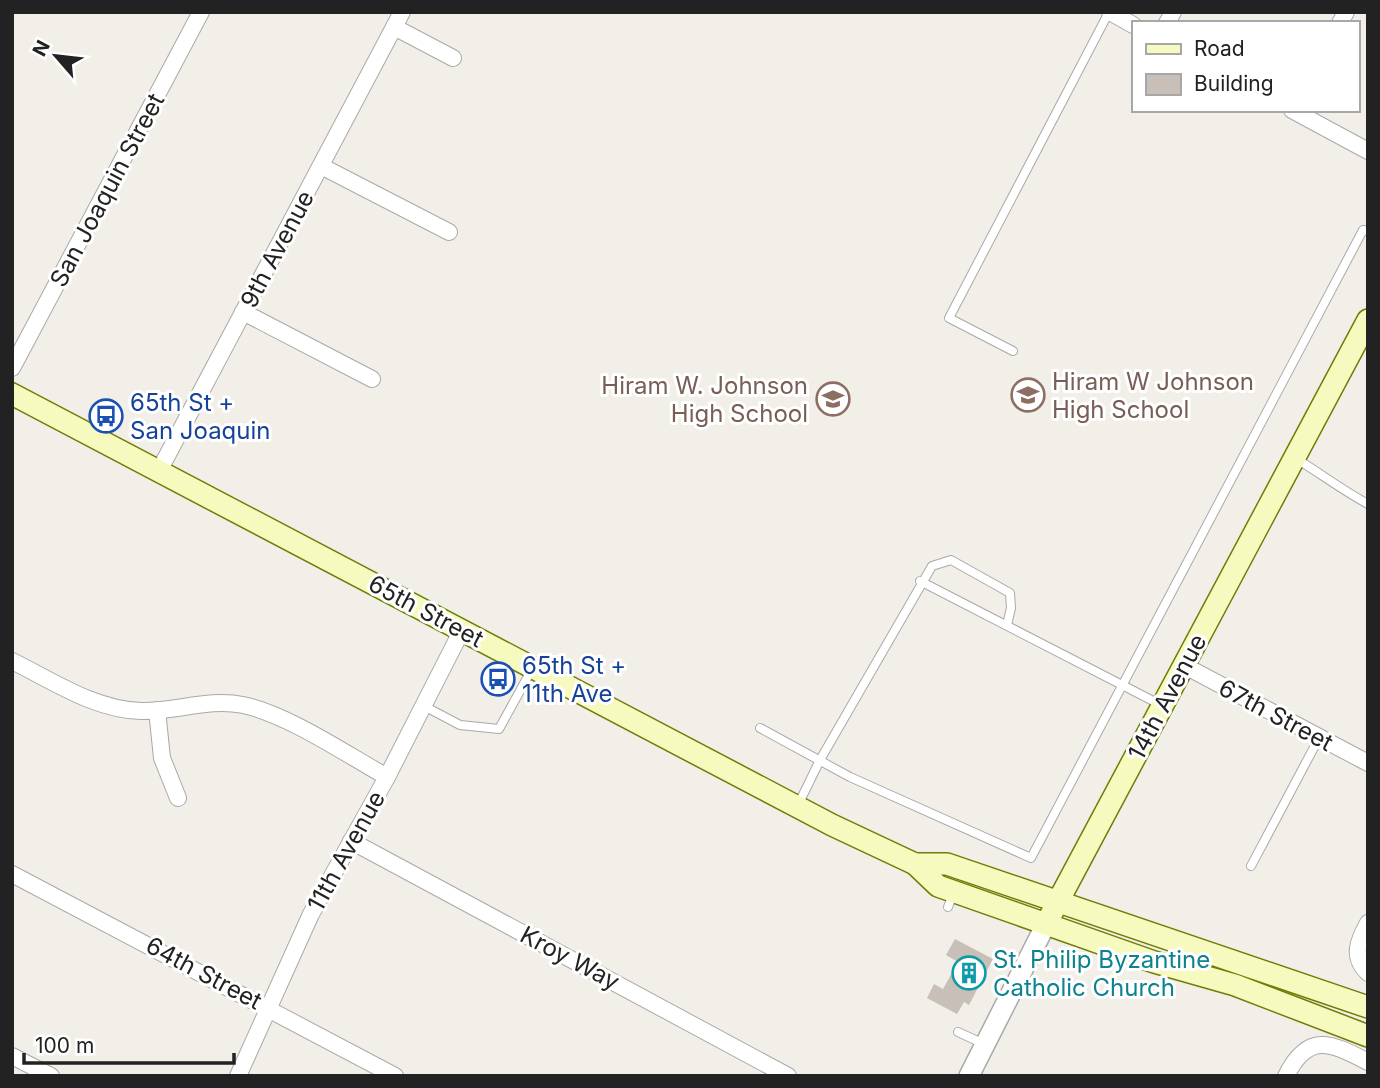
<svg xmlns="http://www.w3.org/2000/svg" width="1380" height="1088" font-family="Inter,sans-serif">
<rect width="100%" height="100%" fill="#f2efe9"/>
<path fill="#c7bfb8" d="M955 939 993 959 969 1005 964 1002 957 1014 927 998 934 984 943 989 958 962 946 955Z"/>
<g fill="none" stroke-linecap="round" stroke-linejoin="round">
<defs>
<g id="service">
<path d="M1013 351 949 318 1109 12"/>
<path d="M1295 458C1320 473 1342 490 1368 504"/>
<path d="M920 581 1161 705"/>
<path d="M422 705 460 725 499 729 532 669"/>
<path d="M760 728 850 777 1031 858 1363 230 1368 231"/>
<path d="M799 803 820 760 932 566 951 560 1010 593 1011 608 1007 625"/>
<path d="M1251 866 1319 738"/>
<path d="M948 907 954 892"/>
<path d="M958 1032 984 1044"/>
</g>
<g id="minor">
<path d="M1110 12 1133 25"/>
<path d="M1167 23 1173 12"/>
<path d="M1340 23 1346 12"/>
<path d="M394 27 453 58"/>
<path d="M1292 110 1368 151"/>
<path d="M321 166 449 232"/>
<path d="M243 312 372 379"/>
<path d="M12 368 201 12"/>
<path d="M159 471 402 12"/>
<path d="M12 661C53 681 95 710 141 711 176 712 208 698 243 705 287 714 346 754 387 777"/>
<path d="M1185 666 1368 763"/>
<path d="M157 710 162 758 178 798"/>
<path d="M351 841 788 1076"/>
<path d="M12 874 395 1076"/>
<path d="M1368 923C1358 941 1351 957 1368 973"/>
<path d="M12 1056 51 1076"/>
<path d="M238 1076 311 914 387 777 462 630"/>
<path d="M1286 1076C1308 1032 1330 1042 1368 1062"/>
</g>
<path id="tertiary" d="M969 1076 1046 924"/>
<g id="secondary">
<path d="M12 394 832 825 915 864 938 886 1154 962 1235 985 1368 1036"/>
<path d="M915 864H947L1368 1007"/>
<path d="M1046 924 1368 320"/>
</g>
</defs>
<use href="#service" stroke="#a9a9a9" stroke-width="10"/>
<use href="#minor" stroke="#a9a9a9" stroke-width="18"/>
<use href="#tertiary" stroke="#a9a9a9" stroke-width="22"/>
<use href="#secondary" stroke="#707d05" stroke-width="24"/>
<use href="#service" stroke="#fff" stroke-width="8"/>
<use href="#minor" stroke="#fff" stroke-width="16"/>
<use href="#tertiary" stroke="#fff" stroke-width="19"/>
<use href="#secondary" stroke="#f7fabf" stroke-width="21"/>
</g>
<defs>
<symbol id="school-ring" viewBox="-11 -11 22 22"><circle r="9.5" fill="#fff" stroke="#8d6e63" stroke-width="1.5"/><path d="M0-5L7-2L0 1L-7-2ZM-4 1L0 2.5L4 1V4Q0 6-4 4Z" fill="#8d6e63"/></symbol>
<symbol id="bus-ring" viewBox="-11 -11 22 22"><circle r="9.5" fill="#fff" stroke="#1a4fb4" stroke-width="1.5"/><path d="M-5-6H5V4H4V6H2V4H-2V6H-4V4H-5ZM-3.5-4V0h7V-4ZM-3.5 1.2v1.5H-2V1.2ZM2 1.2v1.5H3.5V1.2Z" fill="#1a4fb4"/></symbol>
<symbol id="building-ring" viewBox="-11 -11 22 22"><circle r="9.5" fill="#fff" stroke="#0f9aa8" stroke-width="1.5"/><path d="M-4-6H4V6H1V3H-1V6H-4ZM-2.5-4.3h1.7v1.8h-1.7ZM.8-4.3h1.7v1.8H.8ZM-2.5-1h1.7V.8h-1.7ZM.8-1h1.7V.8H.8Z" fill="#0f9aa8"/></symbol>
</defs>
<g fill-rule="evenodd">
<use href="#school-ring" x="1009" y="376" width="38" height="38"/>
<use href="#school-ring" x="814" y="380" width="38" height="38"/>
<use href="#bus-ring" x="87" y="397" width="38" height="38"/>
<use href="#bus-ring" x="479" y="660" width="38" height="38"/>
<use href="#building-ring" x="950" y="954" width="38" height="38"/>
</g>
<g text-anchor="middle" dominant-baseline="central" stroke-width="6" stroke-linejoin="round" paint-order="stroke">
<g font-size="24" fill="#222" stroke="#fff">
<text transform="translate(107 190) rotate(-62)">San Joaquin Street</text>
<text transform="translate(277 249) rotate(-62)">9th Avenue</text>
<text transform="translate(426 611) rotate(28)">65th Street</text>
<text transform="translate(1167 697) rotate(-62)">14th Avenue</text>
<text transform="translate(1276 715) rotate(28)">67th Street</text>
<text transform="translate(346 851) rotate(-61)">11th Avenue</text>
<text transform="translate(570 958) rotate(28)">Kroy Way</text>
<text transform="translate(204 973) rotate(28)">64th Street</text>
</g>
<g font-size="24" fill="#785e54" stroke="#fff" text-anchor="start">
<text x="1052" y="381">Hiram W Johnson<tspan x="1052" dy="28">High School</tspan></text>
<text x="808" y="385" text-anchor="end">Hiram W. Johnson<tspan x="808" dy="28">High School</tspan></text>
</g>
<g font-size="24" fill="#164399" stroke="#fff" text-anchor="start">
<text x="130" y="402">65th St +<tspan x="130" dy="28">San Joaquin</tspan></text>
<text x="522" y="665">65th St +<tspan x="522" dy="28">11th Ave</tspan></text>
</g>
<g font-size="24" fill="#0d838f" stroke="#fff" text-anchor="start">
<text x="993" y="959">St. Philip Byzantine<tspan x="993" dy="28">Catholic Church</tspan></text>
</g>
</g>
<rect width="1380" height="1088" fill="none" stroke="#222222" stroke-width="28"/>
<rect x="1132" y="21" width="228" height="91" fill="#ffffff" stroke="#a7a7a7" stroke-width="2"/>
<rect x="1146" y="44" width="35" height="10" fill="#f7fabf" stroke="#a7a7a7" stroke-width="2"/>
<text x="1194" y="56" font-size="21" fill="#222222">Road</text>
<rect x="1146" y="74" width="35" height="21" fill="#c7bfb8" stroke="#a7a7a7" stroke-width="2"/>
<text x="1194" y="91" font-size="21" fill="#222222">Building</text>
<g transform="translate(56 56) rotate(298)" stroke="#ffffff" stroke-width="5" paint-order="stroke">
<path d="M0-5L12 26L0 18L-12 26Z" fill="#222222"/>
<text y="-10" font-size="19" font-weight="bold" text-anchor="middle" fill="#222222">N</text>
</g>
<path d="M24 1053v10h210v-10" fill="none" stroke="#222222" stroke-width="3.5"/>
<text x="35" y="1053" font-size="21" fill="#222222" stroke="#ffffff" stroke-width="5" paint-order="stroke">100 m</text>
</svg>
